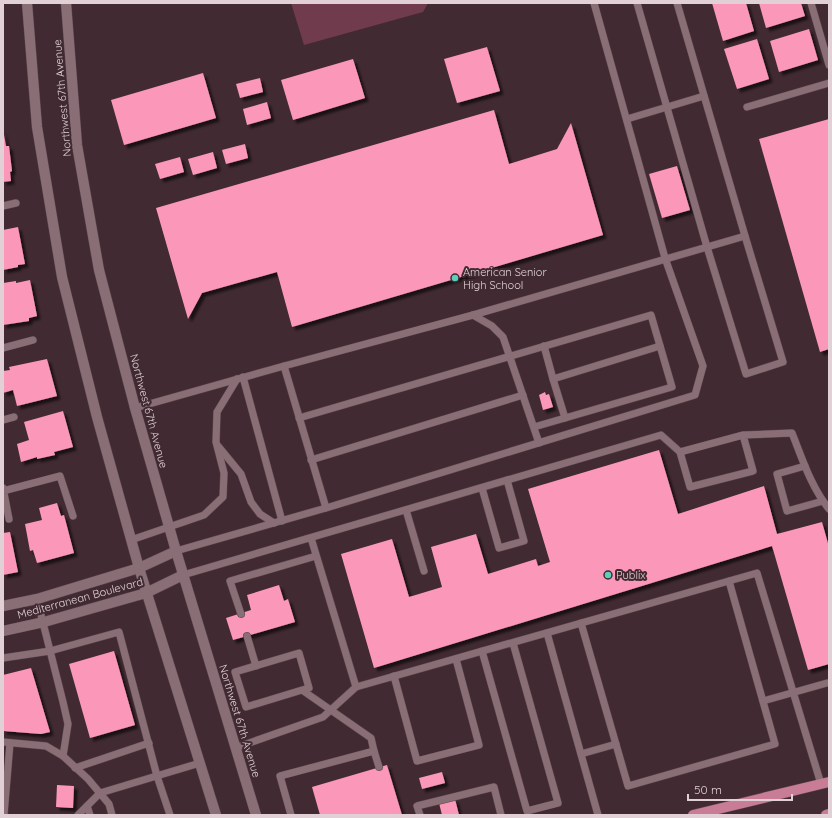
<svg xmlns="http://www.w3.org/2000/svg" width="832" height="818" font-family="Quicksand,sans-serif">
<defs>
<filter id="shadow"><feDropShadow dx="3.5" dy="3.5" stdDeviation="1" flood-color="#0009"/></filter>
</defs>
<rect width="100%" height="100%" fill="#412a31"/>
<path fill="#6f3b4d" d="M291 3H428L423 12 304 45Z"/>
<g fill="#fb98b9" filter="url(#shadow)">
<path d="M712 3H746L754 31 723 41Z"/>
<path d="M759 3H801L805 16 766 28Z"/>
<path d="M809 29 818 60 779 72 770 41Z"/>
<path d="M757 39 769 79 737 89 724 49Z"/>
<path d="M487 47 500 91 457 103 444 59Z"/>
<path d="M353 59 365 98 293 120 281 80Z"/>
<path d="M203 73 216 118 124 145 111 100Z"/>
<path d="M260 78 263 92 240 98 236 84Z"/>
<path d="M267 102 271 118 247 125 243 109Z"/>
<path d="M494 110 509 164 557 149 571 123 603 235 292 327 277 272 202 293 188 319 156 208Z"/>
<path d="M829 119V349L820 352 759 139Z"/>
<path d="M3 129 6 146H9L12 171 10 172 11 181 3 182Z"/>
<path d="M245 144 248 158 226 164 222 150Z"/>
<path d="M213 152 217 168 193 175 188 159Z"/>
<path d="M180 157 184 172 160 179 155 164Z"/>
<path d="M677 166 690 210 662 218 649 174Z"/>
<path d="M18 227 25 264 18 265V267L3 270V230Z"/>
<path d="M30 280 37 316 29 318V321L3 325V283L16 281V283Z"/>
<path d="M47 359 57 396 17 406 13 390 3 393V371L10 370 9 367Z"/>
<path d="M545 392 546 395 549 394 553 407 543 410 539 395Z"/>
<path d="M63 411 73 447 54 452 55 455 37 459V457L21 462 17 444 29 440 24 422Z"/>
<path d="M659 450 678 514 764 486 777 534 822 522 829 547V664L808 670 772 546 374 668 341 554 392 539 409 597 442 587 431 547 476 534 488 574 536 559 538 566 550 562 528 489Z"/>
<path d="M57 503 61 516 64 515 74 553 37 563 33 550 30 551 25 524 42 520 39 508Z"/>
<path d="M10 532 18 572 3 575V533Z"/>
<path d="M279 585 284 601 288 599 295 622 233 640 226 618 251 610 247 595Z"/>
<path d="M114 651 135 725 90 738 69 664Z"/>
<path d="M31 668 50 732 41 734 3 731V675Z"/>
<path d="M387 765 402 815H320L312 787Z"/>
<path d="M442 772 445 783 422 789 419 778Z"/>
<path d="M57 785 74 786 73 808 56 807Z"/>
<path d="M455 799 459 815H442L439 803Z"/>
</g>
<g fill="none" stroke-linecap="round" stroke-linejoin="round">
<defs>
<g id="service">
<path d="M637 3 707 247 746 374 783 362 745 236"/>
<path d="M811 3 829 65"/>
<path d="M747 107 829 83"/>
<path d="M627 119 704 96"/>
<path d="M3 206 16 203"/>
<path d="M473 315 492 326 503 337 539 443"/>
<path d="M544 346 553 379"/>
<path d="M3 348 33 340"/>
<path d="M284 366 326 508"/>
<path d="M243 377 282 521"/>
<path d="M135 408 284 366 473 315 745 236 677 3"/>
<path d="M299 418 651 315 672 387 534 427"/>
<path d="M565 418 553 379 660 346"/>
<path d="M3 420 14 417"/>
<path d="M743 435 753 471 690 487 680 452 743 435 792 433C802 458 811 487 829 509"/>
<path d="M218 446 241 474 251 502 260 514 274 523"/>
<path d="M311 460 523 395"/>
<path d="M805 466 777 474 787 511 823 501"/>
<path d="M3 488 9 519"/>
<path d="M482 488 499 548 524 541 507 480"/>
<path d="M3 491 60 476 73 516"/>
<path d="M406 510 424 571"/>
<path d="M311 538 356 687"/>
<path d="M131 540 204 515 223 497 224 473 216 442 217 412 237 379"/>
<path d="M176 551 326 508 695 395 703 366 665 258 594 3"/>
<path d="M183 575 661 435 680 452"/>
<path d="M37 599 63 702 68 724 63 756 88 779 109 804 112 815"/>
<path d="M241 614 230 581 316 556"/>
<path d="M581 623 628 786 775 744 729 581"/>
<path d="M547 633 598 815"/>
<path d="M247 636 256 666"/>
<path d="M482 651 527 811 558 803 513 643"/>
<path d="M3 658 50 651 119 632 157 776 170 815"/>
<path d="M394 676 417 761 479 745 456 659"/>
<path d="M763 701 827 683"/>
<path d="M3 742 46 746 63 756"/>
<path d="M235 748 323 717 356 687 757 573 821 784"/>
<path d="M374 751 379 767"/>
<path d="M581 754 616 744"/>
<path d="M75 768 149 743"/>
<path d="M87 806 90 815"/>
<path d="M4 815 10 743"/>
<path d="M78 815 100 793 200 763"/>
<path d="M291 815 280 776 374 751 371 738 302 690 309 688 299 653 235 672 246 707 302 690"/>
<path d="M420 815 417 806 494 787 501 815"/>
</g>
<g id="minor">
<path d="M3 606 37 599 139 568 176 551"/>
<path d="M3 631 44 622 146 593 183 575"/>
</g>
<g id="secondary">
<path d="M27 3 37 127 62 277 97 417 139 568 216 815"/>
<path d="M66 3 77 145 99 270 135 408 176 551 256 815"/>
</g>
<g id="primary">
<path d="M693 815 829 782"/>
<path d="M826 815 829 814"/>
</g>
</defs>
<use href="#service" stroke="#5b474e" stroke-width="8"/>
<use href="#minor" stroke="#5b474e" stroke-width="11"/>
<use href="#secondary" stroke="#5b474e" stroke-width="11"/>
<use href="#primary" stroke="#5b474e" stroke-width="11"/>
<use href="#service" stroke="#896e76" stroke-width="7"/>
<use href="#minor" stroke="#896e76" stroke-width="10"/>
<use href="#secondary" stroke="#896e76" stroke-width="10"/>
<use href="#primary" stroke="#c97c96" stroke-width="10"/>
</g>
<g fill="#5dceb9" stroke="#412a31" stroke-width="1.5">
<circle cx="455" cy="278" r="4"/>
<circle cx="608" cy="575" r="4"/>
</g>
<g text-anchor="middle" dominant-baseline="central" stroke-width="4" stroke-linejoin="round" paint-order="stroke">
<g font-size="11" fill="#e1d1d6" stroke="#412a31">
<text transform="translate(62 98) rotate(-95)">Northwest 67th Avenue</text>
<text transform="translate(149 411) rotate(75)">Northwest 67th Avenue</text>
<text transform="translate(80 598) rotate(-15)">Mediterranean Boulevard</text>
<text transform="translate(240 721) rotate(73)">Northwest 67th Avenue</text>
</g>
<g font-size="11" fill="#e1d1d6" stroke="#412a31" text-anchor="start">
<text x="463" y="272">American Senior<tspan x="463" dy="13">High School</tspan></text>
<text x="616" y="575">Publix</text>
</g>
</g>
<rect width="832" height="818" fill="none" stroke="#e1d1d6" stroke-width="8"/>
<path d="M688 794v6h104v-6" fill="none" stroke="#e1d1d6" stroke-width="2"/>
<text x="694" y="794" font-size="12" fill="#e1d1d6" stroke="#412a31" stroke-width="3" paint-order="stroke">50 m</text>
</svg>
